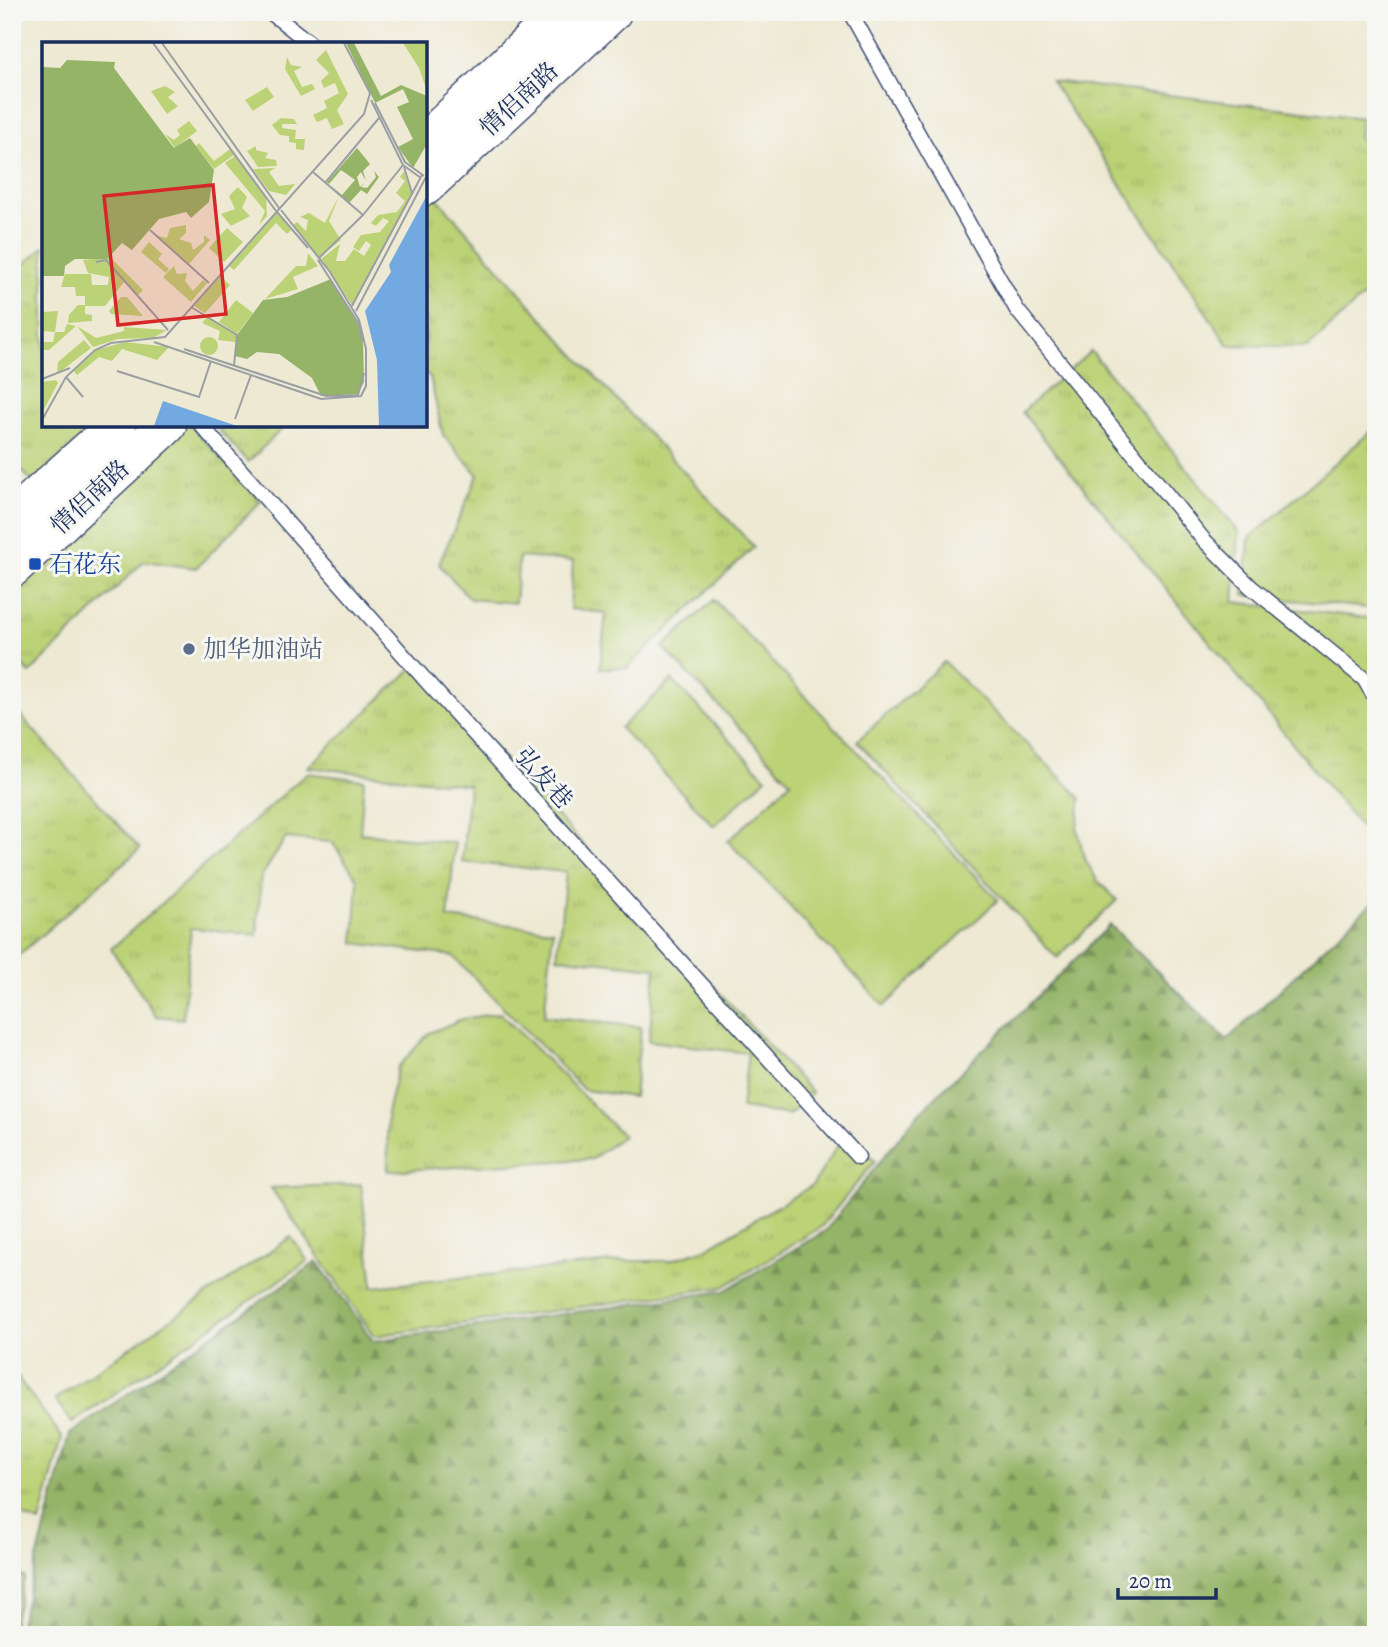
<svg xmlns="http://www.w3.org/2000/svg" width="1388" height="1647" font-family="Alegreya,'Noto Serif SC',serif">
<defs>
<pattern id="grass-tufts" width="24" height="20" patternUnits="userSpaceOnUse" patternTransform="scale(1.75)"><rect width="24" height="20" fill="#bcd276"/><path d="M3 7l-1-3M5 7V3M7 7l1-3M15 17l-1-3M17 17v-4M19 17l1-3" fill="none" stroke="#a1b568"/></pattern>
<pattern id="forest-firs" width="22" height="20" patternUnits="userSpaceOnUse" patternTransform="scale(1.75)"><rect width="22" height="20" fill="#95b467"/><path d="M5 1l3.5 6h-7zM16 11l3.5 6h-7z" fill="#799358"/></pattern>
</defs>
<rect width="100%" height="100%" fill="#f6f6f2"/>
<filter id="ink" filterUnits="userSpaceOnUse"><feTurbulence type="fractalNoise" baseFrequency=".0143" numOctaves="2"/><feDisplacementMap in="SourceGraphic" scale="14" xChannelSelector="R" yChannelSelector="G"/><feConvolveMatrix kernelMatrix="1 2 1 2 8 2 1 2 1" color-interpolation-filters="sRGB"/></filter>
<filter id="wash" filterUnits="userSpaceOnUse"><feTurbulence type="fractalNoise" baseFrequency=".00686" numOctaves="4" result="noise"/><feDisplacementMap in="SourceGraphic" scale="28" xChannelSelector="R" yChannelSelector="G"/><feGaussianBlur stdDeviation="1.57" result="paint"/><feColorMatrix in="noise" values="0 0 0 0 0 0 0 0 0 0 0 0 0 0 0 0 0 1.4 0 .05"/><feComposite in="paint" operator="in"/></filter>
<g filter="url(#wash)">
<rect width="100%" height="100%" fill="#eee9d3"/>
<g fill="url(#grass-tufts)" stroke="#6c806a" stroke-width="2">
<path d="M1051 81 1361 118 1359 139 1376 141V285L1308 347 1228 345Z"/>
<path d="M433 193 563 342 754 547 627 668H600L606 613 570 609 573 561 519 557 515 603 470 599 439 564 478 475 443 435 430 377 425 372V200Z"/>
<path d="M44 247V425H95L33 483 12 459V275Z"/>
<path d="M1091 351 1239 532 1234 602 1376 619V846L1022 412Z"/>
<path d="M180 425H190L261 501 196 568 144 561 30 673 12 656V579Z"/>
<path d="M214 425H286L248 462Z"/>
<path d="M1376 427V609L1244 595 1249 539Z"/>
<path d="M944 662 1081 798 1077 827 1084 857 1097 880 1117 900 1057 958 857 741Z"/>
<path d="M417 664 812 1093 789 1115 741 1108 748 1053 649 1041 656 968 557 957 566 872 462 862 469 785 308 767Z"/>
<path d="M12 706 140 849 12 961Z"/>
<path d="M307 773 364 780 360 833 455 843 448 918 553 930 544 1016 641 1027 634 1097 584 1090 453 956 354 943 358 880 332 842 286 838 261 877 257 935 191 928 183 1019 156 1016 111 949Z"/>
<path d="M500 1013 623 1136 592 1159 388 1171 387 1113 398 1067 429 1033 462 1019Z"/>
<path d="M846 1132 875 1161 821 1227 723 1287 374 1336 271 1188 361 1184 373 1287 622 1261H669L705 1249 813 1185Z"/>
<path d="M291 1237 308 1261 72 1423 55 1399Z"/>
<path d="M12 1370 62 1437 40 1523 24 1517 12 1483Z"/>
<path d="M12 1574 25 1577 12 1628Z"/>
</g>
<path fill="url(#forest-firs)" stroke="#587262" stroke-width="2" d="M1376 899V1635H17L70 1434 317 1262 373 1341 724 1291 825 1231 917 1115 1110 925 1227 1040Z"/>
<g fill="#bcd276" stroke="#6c806a" stroke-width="2">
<path d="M714 600 998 900 884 1006 728 841 791 782 663 647Z"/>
<path d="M672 680 766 778 714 826 620 728Z"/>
</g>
</g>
<g filter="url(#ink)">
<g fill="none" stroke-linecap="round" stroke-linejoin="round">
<defs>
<g id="lane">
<path d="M270 12 311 44"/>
<path d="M850 12 1017 310 1203 539 1251 587 1364 679 1376 699"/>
<path d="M201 425 428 683 858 1157"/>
</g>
<g id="highway">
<path d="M425 142 562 12"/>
<path d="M425 186 612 12"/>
<path d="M12 519 117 425"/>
<path d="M12 568 167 425"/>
</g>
</defs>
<use href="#lane" stroke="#3b4b70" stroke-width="17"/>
<use href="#highway" stroke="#3b4b70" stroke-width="41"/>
<use href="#lane" stroke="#fff" stroke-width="14"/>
<use href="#highway" stroke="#fff" stroke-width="38"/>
</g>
</g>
<rect fill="#1a4fb4" stroke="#f6f6f2" stroke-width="2.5" x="28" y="557" width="14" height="14" rx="3.5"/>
<circle fill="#5c6f8a" stroke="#f6f6f2" stroke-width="2.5" cx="189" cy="649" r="7"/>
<g text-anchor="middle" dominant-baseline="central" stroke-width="6" stroke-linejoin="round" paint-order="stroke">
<g font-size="24" fill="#1b2f5e" stroke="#f6f6f2">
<text transform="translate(519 99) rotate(-43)">情侣南路</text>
<text transform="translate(90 497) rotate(-43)">情侣南路</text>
<text transform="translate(544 778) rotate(48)">弘发巷</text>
</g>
<g font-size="24" fill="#164399" stroke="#f6f6f2" text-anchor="start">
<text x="49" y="564">石花东</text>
</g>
<g font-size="24" fill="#4e5e75" stroke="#f6f6f2" text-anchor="start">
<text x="203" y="649">加华加油站</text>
</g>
</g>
<g transform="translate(42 42)">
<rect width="385" height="385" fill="#eee9d3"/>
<path d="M361 1H385V49L377 26ZM284 8 306 52 295 68 302 82 290 87 285 76 275 80 271 73 285 66 282 59 297 51 293 41 282 46 279 39 287 31 274 18ZM245 15 249 23 260 25 252 29 260 45 270 42 273 47 259 54 243 27ZM123 44 133 50 126 55 136 64 125 72 109 49ZM225 45 232 55 211 69 203 58ZM239 76 252 77 255 82H240V86L254 88 253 97H263L262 108 254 107V101L247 100V94L238 93 230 83ZM147 79 155 89 133 106 123 92 132 98 138 93 135 88ZM157 101 172 119 188 107 192 113 172 127 154 104ZM214 104V108L226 111 223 116 234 118 235 124 216 125 205 109ZM193 114 224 156 225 174 217 183 223 169 183 121ZM233 126 227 130 237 144 253 142 244 153 227 149 211 127ZM362 129 370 153 310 263 279 217 298 202 294 219H303L312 207 322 214 329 203 324 199 317 209 311 205 319 193 338 190 347 179 341 176 334 184 329 181 336 173 355 170 363 159 354 151 363 139 358 135ZM196 145 205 155 200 166 208 174 189 184 179 172 193 167 187 154ZM297 154 287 179 299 198 277 215 251 183 255 180 264 189 266 178 258 175 267 171 283 181ZM234 170 249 188 245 192 234 181 192 228 187 224ZM144 183V191L137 197 149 201 151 208 162 200V193L168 198 146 223 112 193 125 196 128 186ZM185 186 201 200 182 220 167 206ZM266 211 276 224 251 235 256 247 223 257 254 224H264ZM68 215 101 248 96 253 82 240 63 264H43V254H34L33 245H19L23 232H49L50 243H66L67 235 46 231 41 218ZM132 224 135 232 145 231 143 239 151 249 161 238 165 241 149 260 121 235ZM178 234 188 243 163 271 152 264ZM79 255H85L101 274 69 272 67 269ZM194 258 211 271 195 292 177 280ZM16 269 13 290H22L25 282 34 284 7 308H0V300H11L13 290 1 289 0 296V270ZM165 275 195 293 194 300 176 298 178 289 160 281ZM35 284 54 296 82 289V285L125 288 111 296 76 297 51 305ZM158 304a9 9 0 1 1 18 0a9 9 0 1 1-18 0ZM83 300 127 305 115 318 80 307 70 319 57 315 35 333 31 328 54 308ZM14 338 16 341 0 371V340Z" fill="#bcd276"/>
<path d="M304 1H312L339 54 359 43 385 54V102L371 126 356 105 371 97 355 65 367 60 361 47 333 61ZM25 18 73 20 72 26 132 106 148 96 172 128 167 160 149 176 144 170 117 177 90 208 80 201 65 217H33L23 224 22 234H0V25L18 26ZM315 106 328 122 321 129 324 139 319 130 315 135 318 145 322 141 319 145 325 146 334 135 332 129 337 135 325 152 319 148 307 161 285 140ZM299 128 313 138 300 153 287 142ZM289 237 315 281 321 299 322 340 316 352 279 354 270 336 237 312 215 310 205 317 193 314 195 293 221 258 245 255Z" fill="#95b467" fill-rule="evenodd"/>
<path d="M36 263H43V272L50 273V279L26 281 27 273ZM42 298 49 306 15 332 16 320Z" fill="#bcd276"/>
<path d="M107 200 120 212 116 217 127 227 124 231 99 210Z" fill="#bcd276"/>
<path d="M385 153V384H337L335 318 323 269 349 230 347 223ZM121 359 195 384H112Z" fill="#71a9e0"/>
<path fill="none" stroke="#9a9fa4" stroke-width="2" d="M111 1 234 169M120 1 237 166M329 58 361 123 379 136M333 61 363 120 382 134M362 125 370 151M271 130 321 173M283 141 337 76M235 170 266 206M108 188 167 241M277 216 321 173 361 123M276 218 316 281 321 299M54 220 64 218 126 288M310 264 380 133M149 265 195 293 192 324M314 269 384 135M112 300 279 357 319 354 324 344V307L317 278 288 230 239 168M142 307 284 354 316 353 322 331M75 329 157 355 169 319M24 335 41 355M0 337 28 326M193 377 209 333M0 378 24 335 53 308 69 301 123 295 322 72 328 51 302 1"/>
<path fill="#d62828" fill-opacity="0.15" stroke="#d62828" stroke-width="3.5" d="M171 143 184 272 76 283 62 154Z"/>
<rect width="385" height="385" fill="none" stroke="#1b2f5e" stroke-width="3.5"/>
</g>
<rect width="1388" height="1647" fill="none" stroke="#f6f6f2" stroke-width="42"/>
<path d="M1118 1588v10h98v-10" fill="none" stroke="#1b2f5e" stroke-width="3.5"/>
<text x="1129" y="1588" font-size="21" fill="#1b2f5e" stroke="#f6f6f2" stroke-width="5" paint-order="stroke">20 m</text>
</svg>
